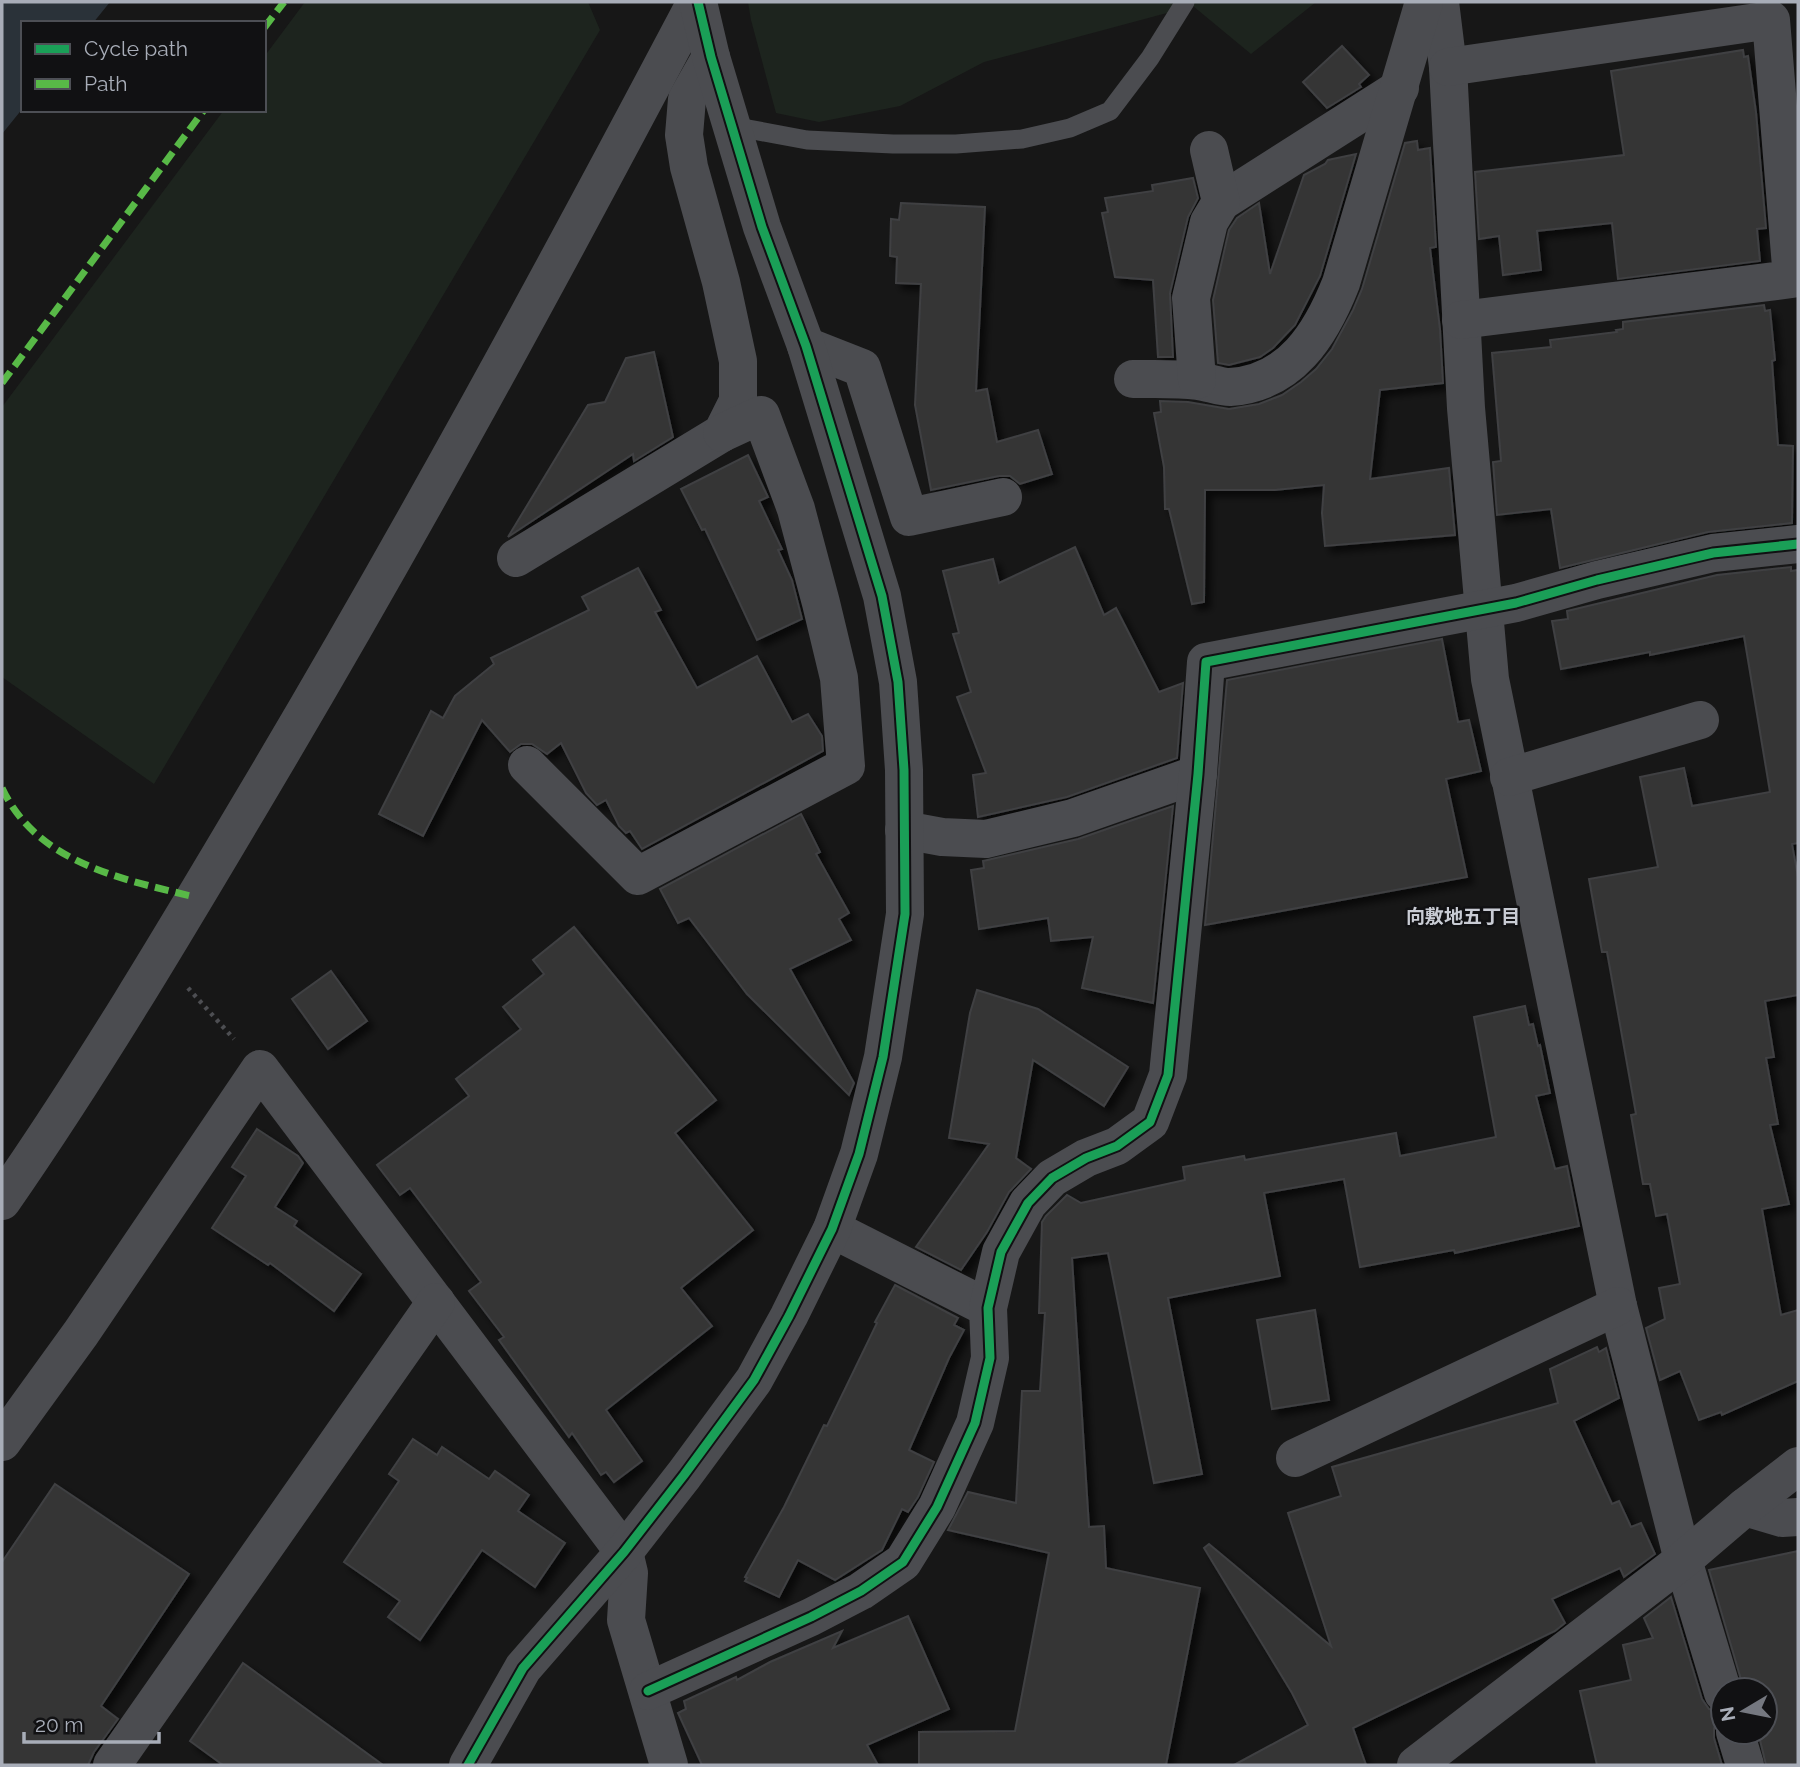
<svg xmlns="http://www.w3.org/2000/svg" width="1800" height="1767" font-family="Raleway,'Noto Sans JP',sans-serif">
<defs>
<filter id="shadow"><feDropShadow dx="6" dy="6" stdDeviation="3.5" flood-color="#0009"/></filter>
</defs>
<rect width="100%" height="100%" fill="#171717"/>
<g fill="#1d241e">
<path d="M305 2H588L600 30 154 784 2 677V407L224 110H264V57Z"/>
<path d="M748 2H1316L1251 54 1193 6 984 62 900 106 819 122 776 113 751 20Z"/>
</g>
<path fill="#2a3239" d="M2 2H110L93 23H23V108L2 134Z"/>
<g fill="#353536" stroke="#3f4043" stroke-width="2" filter="url(#shadow)">
<path d="M1342 46 1369 75 1359 84 1361 87 1327 108 1303 82Z"/>
<path d="M1743 50 1744 57 1748 56 1756 112 1766 228 1757 229 1760 261 1618 279 1612 223 1537 231 1541 270 1503 275 1499 236 1479 239 1475 172 1624 155 1611 71Z"/>
<path d="M1417 141 1418 150 1430 148 1436 247 1430 248 1440 329 1443 383 1380 390 1370 479 1449 468 1455 535 1325 546 1322 513 1324 485 1275 490H1205L1204 602 1192 604 1169 509H1165L1164 467 1154 413 1161 412 1160 401 1188 402 1229 409 1259 404 1282 395 1301 382 1316 369 1332 349 1353 310 1362 289 1405 143Z"/>
<path d="M1356 154 1320 276 1295 325 1273 348 1260 357 1229 365 1218 363 1213 300 1229 230 1237 218 1259 203 1270 274 1304 175 1325 164 1328 160Z"/>
<path d="M1193 178 1198 198 1188 217 1170 293 1173 357H1158L1153 280 1115 277 1102 213 1108 212 1105 198 1153 191 1152 185Z"/>
<path d="M901 203 985 207 976 391 987 389 997 442 1038 430 1052 474 1020 484 1010 476H999L931 490 915 405 921 284 896 283 897 257 890 256 891 219 899 220Z"/>
<path d="M1764 305 1765 311 1770 310 1775 360 1772 361 1778 445 1793 446 1792 523 1708 532 1560 568 1551 509 1497 515 1493 462 1501 461 1492 353 1551 347 1550 340 1617 332 1616 330 1623 329V322Z"/>
<path d="M654 352 673 437 634 461 633 454 508 537 588 405 605 402 626 358Z"/>
<path d="M748 455 768 497 759 501 782 549 778 550 792 580 802 619 757 640 705 529 702 530 681 489Z"/>
<path d="M1075 547 1104 615 1116 608 1159 692 1183 683 1177 758 1067 797 978 817 973 775 986 773 957 697 971 692 953 634 959 633 943 571 993 559 999 583Z"/>
<path d="M1791 567V571L1798 570V843L1792 844 1798 877V995L1765 1001 1774 1057 1766 1058 1778 1124 1770 1125 1789 1204 1762 1209 1781 1315 1798 1310V1381L1722 1415 1721 1412 1699 1420 1680 1371 1660 1380 1646 1328 1665 1319 1659 1288 1680 1284 1667 1214 1656 1216 1650 1184H1643L1631 1115 1636 1114 1607 952H1602L1589 879 1658 867 1640 777 1684 768 1692 806 1770 792 1744 636 1650 655V652L1561 669 1552 621 1568 619 1567 611 1717 575Z"/>
<path d="M638 568 661 610 655 612 697 688 757 656 792 722 808 714 822 736 823 751 642 849 630 831 626 833 619 826 606 800 597 805 586 793 561 743 547 754 532 744H521L510 752 482 720 423 836 379 814 431 711 443 718 455 696 494 664 491 658 589 610 582 597Z"/>
<path d="M1442 639 1458 722 1469 720 1481 771 1446 779 1467 877 1205 925 1227 680Z"/>
<path d="M1173 806 1153 1003 1082 988 1093 937 1051 941 1048 918 979 929 971 870 984 868 983 861 1078 839Z"/>
<path d="M801 814 820 852 816 854 849 913 839 919 851 940 790 969 854 1083 849 1095 747 994 689 918 678 923 660 889Z"/>
<path d="M574 927 716 1100 675 1133 753 1230 681 1288 712 1326 606 1410 642 1461 614 1482 606 1472 601 1475 572 1433 569 1437 499 1340 504 1337 469 1291 481 1282 410 1188 400 1195 377 1165 469 1096 456 1079 521 1029 503 1007 544 974 533 960Z"/>
<path d="M331 971 367 1021 328 1049 292 999Z"/>
<path d="M977 990 1038 1009 1128 1067 1104 1106 1033 1060 1016 1158 1031 1169 1009 1192 987 1232 961 1270 916 1247 989 1144 949 1138 970 1013Z"/>
<path d="M1525 1006 1529 1025 1533 1024 1538 1046 1540 1045 1550 1093 1536 1096 1555 1169 1567 1166 1579 1226 1455 1253 1454 1250 1360 1267 1344 1179 1264 1193 1280 1276 1168 1298 1202 1474 1154 1483 1108 1253 1072 1258 1089 1527 1104 1526 1106 1568 1200 1588 1166 1765H919V1732L1015 1731 1049 1553 948 1530 968 1492 1016 1503 1022 1391H1040L1045 1313H1039L1042 1222 1046 1216 1067 1195 1081 1203 1185 1180 1183 1167 1244 1156 1245 1160 1396 1133 1400 1156 1496 1137 1474 1017Z"/>
<path d="M257 1129 298 1156 303 1163 275 1207 297 1221 294 1226 361 1274 334 1311 270 1263 268 1265 212 1228 246 1176 232 1167Z"/>
<path d="M895 1285 958 1318 954 1325 964 1330 949 1358 909 1450 934 1462 918 1497 908 1512 902 1509 882 1550 835 1580 798 1560 779 1597 745 1581 747 1578 745 1577 784 1507 824 1425 827 1426 877 1323 875 1322Z"/>
<path d="M1315 1310 1329 1400 1272 1409 1257 1320Z"/>
<path d="M1597 1347 1599 1352 1606 1348 1619 1398 1574 1421 1612 1504 1619 1501 1631 1527 1641 1523 1655 1554 1624 1577 1620 1568 1552 1599 1565 1623 1555 1631 1353 1728 1366 1765H1234L1308 1725 1292 1693 1204 1548 1209 1544 1331 1646 1288 1513 1341 1496 1332 1467 1558 1403 1550 1369Z"/>
<path d="M413 1439 437 1455 442 1447 489 1479 495 1471 529 1495 518 1511 565 1543 535 1587 482 1550 420 1640 388 1617 400 1601 344 1562 399 1481 389 1474Z"/>
<path d="M55 1484 189 1574 101 1706 118 1719 94 1752 88 1765H2V1562Z"/>
<path d="M1798 1551V1765H1766L1758 1732H1765V1690H1744L1709 1570Z"/>
<path d="M1671 1597 1702 1699 1709 1709 1723 1714 1714 1728V1738L1722 1765H1597L1580 1691 1631 1680 1623 1645 1653 1638 1644 1618Z"/>
<path d="M908 1616 949 1709 867 1745 878 1765H702L678 1713 686 1709 684 1701 736 1677 737 1680 770 1662 842 1631 833 1648Z"/>
<path d="M243 1663 383 1765H223L190 1741Z"/>
</g>
<g fill="none" stroke-linecap="round" stroke-linejoin="round">
<path stroke="#4d4e52" stroke-width="4.5" stroke-dasharray="3.5 5" stroke-linecap="butt" d="M188 988 234 1039"/>
<path stroke="#4b4c50" stroke-width="19" d="M732 126 807 140 893 144H956L1022 139 1070 128 1110 111 1150 58 1185 2"/>
<g stroke="#4b4c50" stroke-width="38">
<path d="M1440 2 1448 67 1466 408 1490 679 1618 1306 1683 1560 1723 1693"/>
<path d="M1448 67 1771 20 1792 279 1461 320"/>
<path d="M1221 202 1400 88"/>
<path d="M806 346 862 368 909 517 1003 497"/>
<path d="M1133 379C1155 379 1177 378 1198 381 1208 382 1220 387 1230 387 1291 383 1321 334 1341 283L1424 2"/>
<path d="M1197 380 1191 298 1209 222 1221 202 1209 150"/>
<path d="M516 558 722 433 738 401V361L721 282 689 167 684 135 687 99 711 57"/>
<path d="M527 765 638 876 846 766 839 678 821 603 796 509 761 415 722 433"/>
<path d="M1509 777 1700 720"/>
<path d="M904 830 942 837 986 839 1073 818 1198 774"/>
<path d="M2 1201C92 1071 173 935 253 800 409 538 554 271 696 2"/>
<path d="M832 1229 988 1308"/>
<path d="M2 1442 81 1333 260 1069 624 1552 629 1573 626 1620 669 1765"/>
<path d="M1295 1458 1618 1306"/>
<path d="M1745 1507 1782 1518 1798 1517"/>
<path d="M648 1691 811 1617 861 1591 903 1562 937 1507 975 1423 990 1358 988 1308 1001 1252 1028 1203 1052 1178 1086 1158 1117 1146 1150 1122 1168 1075 1198 774 1206 662 1516 603 1597 580 1713 553 1798 544"/>
<path d="M1735 1732 1745 1765"/>
<path d="M112 1765 436 1302"/>
<path d="M1416 1765 1683 1560 1745 1507 1798 1466"/>
</g>
<path stroke="#4b4c50" stroke-width="38" d="M468 1765 523 1668 624 1552 684 1475 754 1380 789 1316 832 1229 859 1154 883 1057 905 914 904 770 898 682 882 596 806 346 762 227 711 57 698 2"/>
<g stroke="#58b947" stroke-width="7" stroke-dasharray="14 7" stroke-linecap="butt">
<path d="M264 28 284 2"/>
<path d="M2 383 204 110"/>
<path d="M2 788C37 863 121 879 195 897"/>
</g>
<defs>
<g id="cycleway">
<path d="M648 1691 811 1617 861 1591 903 1562 937 1507 975 1423 990 1358 988 1308 1001 1252 1028 1203 1052 1178 1086 1158 1117 1146 1150 1122 1168 1075 1198 774 1206 662 1516 603 1597 580 1713 553 1798 544"/>
<path d="M468 1765 523 1668 624 1552 684 1475 754 1380 789 1316 832 1229 859 1154 883 1057 905 914 904 770 898 682 882 596 806 346 762 227 711 57 698 2"/>
</g>
</defs>
<use href="#cycleway" stroke="#111113" stroke-width="13"/>
<use href="#cycleway" stroke="#1a9f57" stroke-width="9"/>
</g>
<g text-anchor="middle" dominant-baseline="central" stroke-width="5" stroke-linejoin="round" paint-order="stroke">
<g font-size="19" font-weight="bold" fill="#c9ccd4" stroke="#111113">
<text x="1463" y="916">向敷地五丁目</text>
</g>
</g>
<rect width="1800" height="1767" fill="none" stroke="#a8adb8" stroke-width="7"/>
<rect x="21" y="21" width="245" height="91" fill="#111113" stroke="#4d4f55" stroke-width="2"/>
<rect x="35" y="44" width="35" height="10" fill="#1a9f57" stroke="#4d4f55" stroke-width="2"/>
<text x="84" y="56" font-size="21" fill="#a8adb8">Cycle path</text>
<rect x="35" y="79" width="35" height="10" fill="#58b947" stroke="#4d4f55" stroke-width="2"/>
<text x="84" y="91" font-size="21" fill="#a8adb8">Path</text>
<g transform="translate(1744 1711) rotate(260)"><circle r="33" fill="#111113" stroke="#4d4f55" stroke-width="2"/>
<path d="M0-5L12 26L0 18L-12 26Z" fill="#757880"/>
<text y="-10" font-size="19" font-weight="bold" text-anchor="middle" fill="#a8adb8">N</text>
</g>
<path d="M24 1732v10h135v-10" fill="none" stroke="#a8adb8" stroke-width="3.5"/>
<text x="35" y="1732" font-size="21" fill="#a8adb8" stroke="#111113" stroke-width="5" paint-order="stroke">20 m</text>
</svg>
